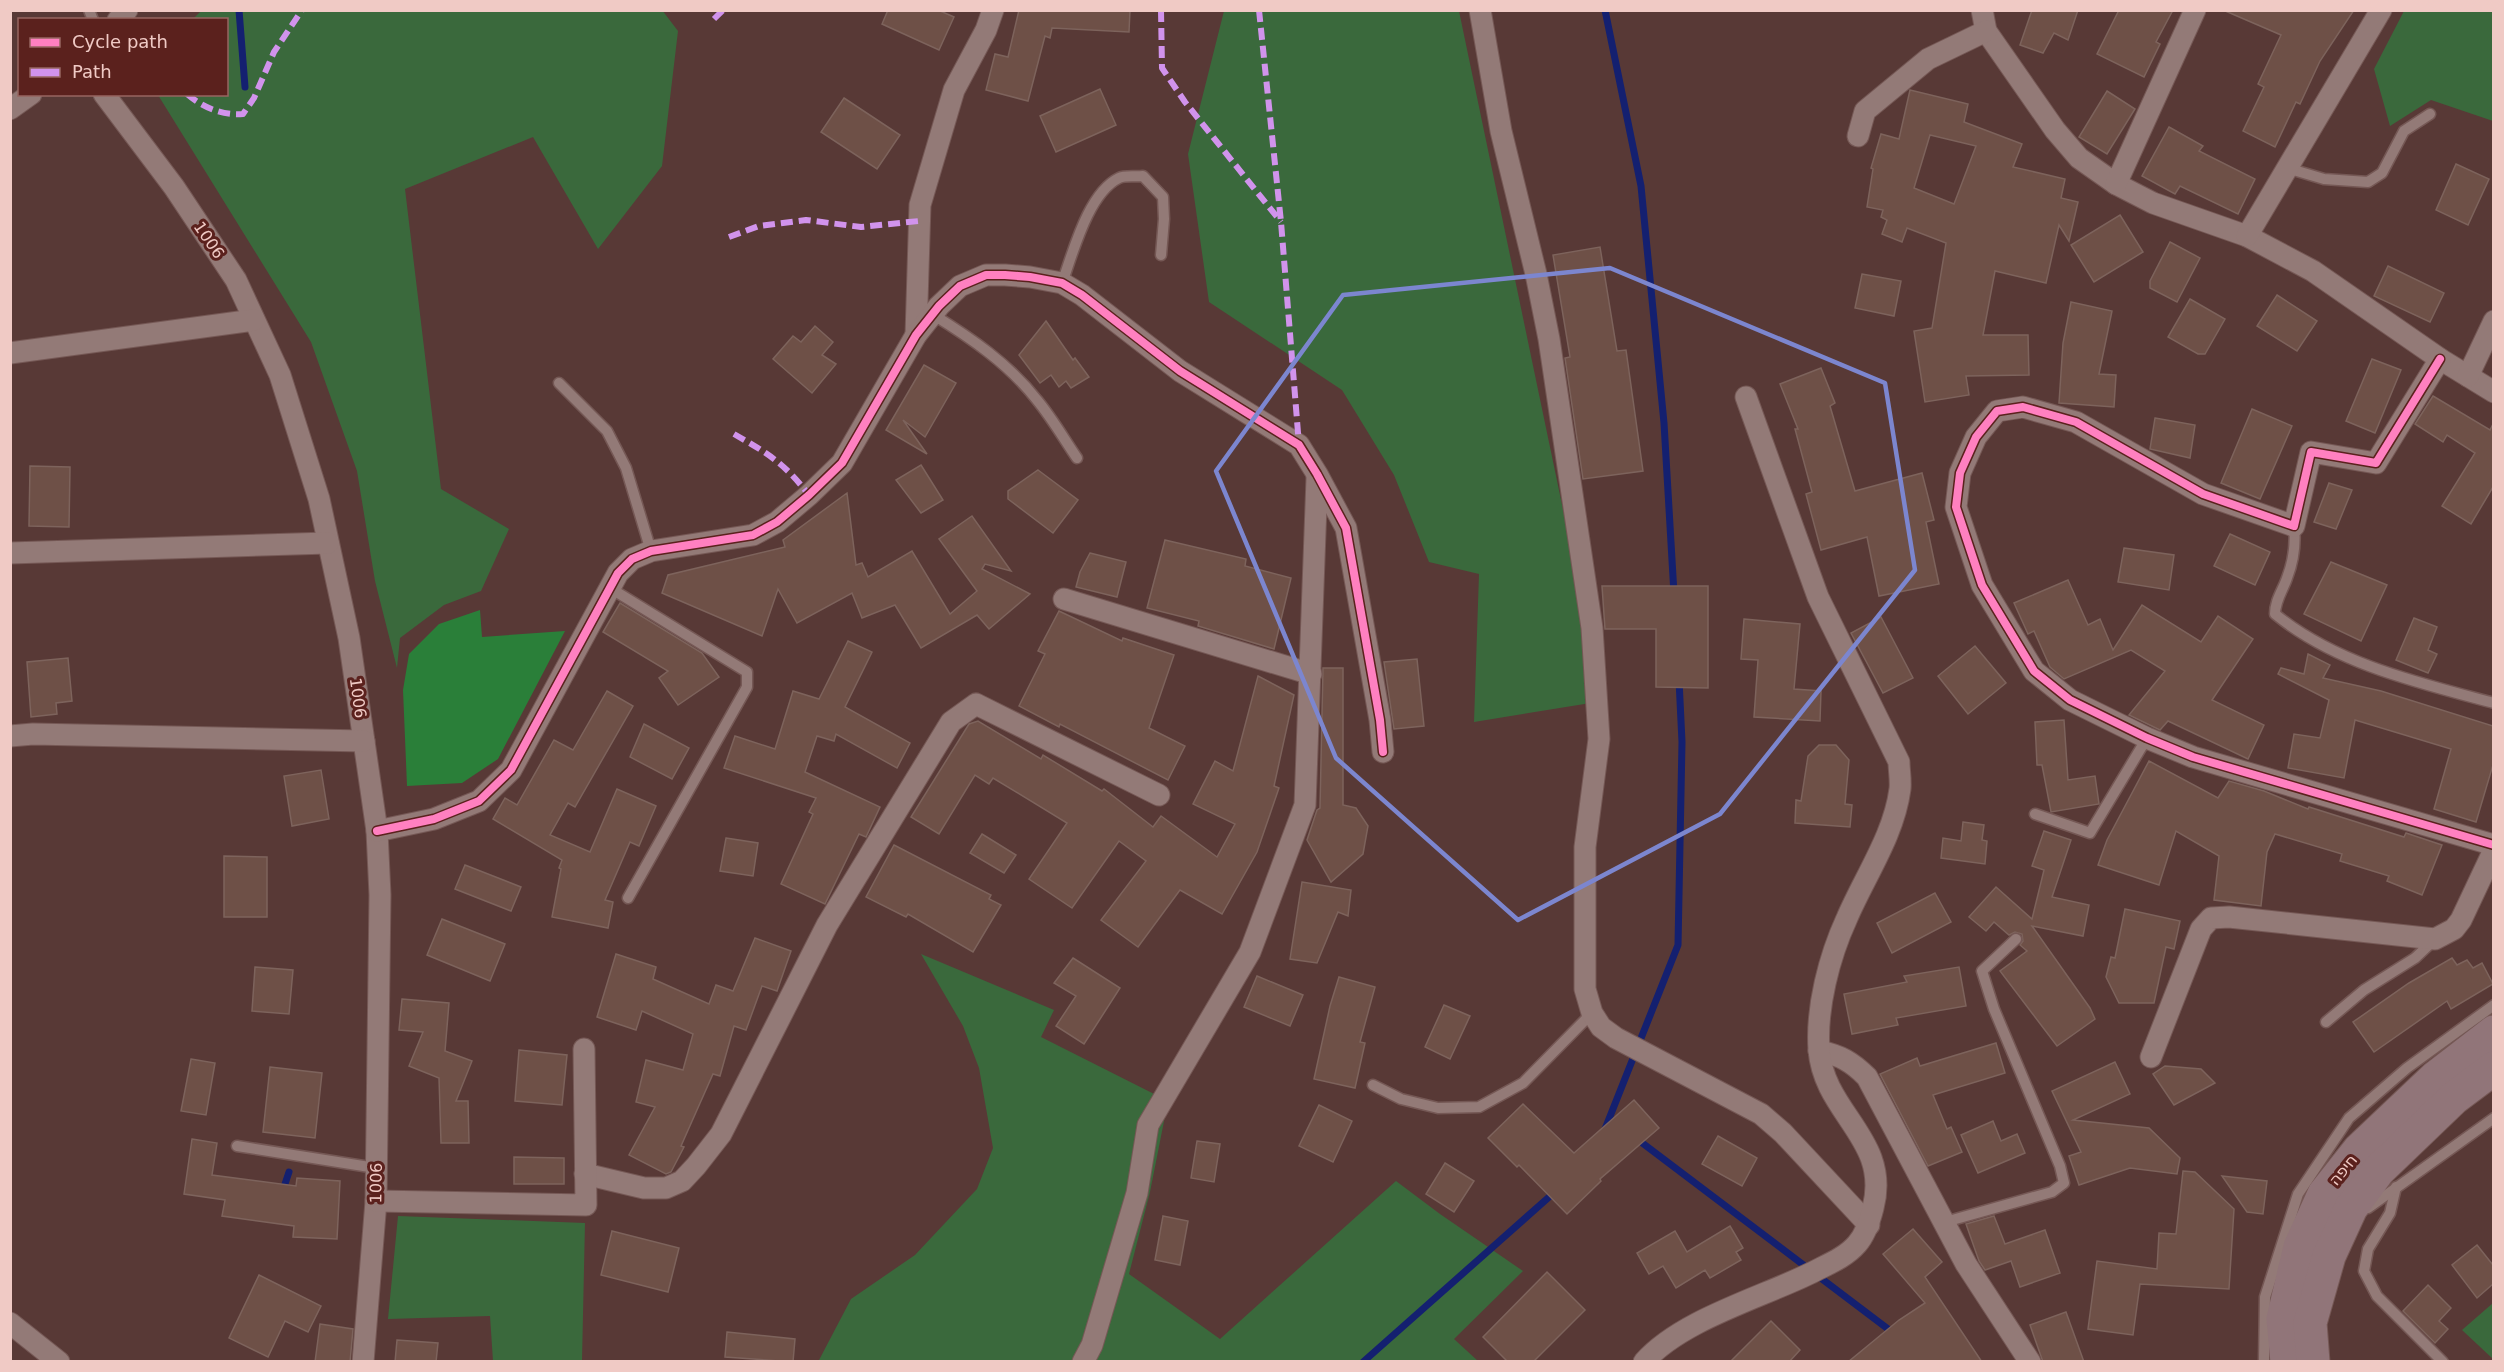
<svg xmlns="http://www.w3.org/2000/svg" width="2504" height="1372" font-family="'DejaVu Sans',Heebo,sans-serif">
<rect width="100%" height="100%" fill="#583936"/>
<g fill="#3a693c">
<path d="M662 10 678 31 662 166 598 249 533 137 405 189 441 489 509 529 481 591 444 605 400 638 397 668 375 581 357 471 311 342 158 95 226 94V20L193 19 201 11Z"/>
<path d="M1224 11H1459L1603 701 1474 722 1479 574 1429 562 1394 475 1342 390 1209 302 1188 154Z"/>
<path d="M2404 11H2493V121L2431 100 2390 126 2374 69Z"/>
<path d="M921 954 1054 1010 1041 1037 1168 1101 1150 1192 1129 1274 1220 1339 1396 1181 1440 1214 1523 1271 1454 1339 1478 1361 818 1362 851 1299 915 1255 977 1189 993 1148 979 1068 963 1026Z"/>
<path d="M398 1216 585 1223 582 1361H493L490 1316 388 1319Z"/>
<path d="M2493 1303V1359L2462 1330Z"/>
</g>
<path fill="#2a7f39" d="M480 610 482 637 565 631 498 759 462 783 407 786 403 690 409 654 439 624Z"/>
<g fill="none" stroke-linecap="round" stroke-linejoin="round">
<g stroke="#142070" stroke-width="7">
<path d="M239 10 245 87"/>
<path d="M1605 10 1641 186 1664 423 1674 594"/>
<path d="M1605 1129 1678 945 1682 742 1679 680"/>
<path d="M1637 1139 1896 1335"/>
<path d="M285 1184 289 1172"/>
<path d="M1363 1362 1557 1190"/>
</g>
</g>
<g fill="#6e5047" stroke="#7d635c" stroke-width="1.5" fill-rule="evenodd">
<path d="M888 10H938L954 17 939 50 882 24Z"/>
<path d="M1019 10H1130L1129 32 1052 28 1050 38 1045 36 1028 101 986 90 995 54 1008 57Z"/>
<path d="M2032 10H2078L2068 40 2054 33 2043 53 2020 45Z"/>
<path d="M2119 10H2173L2156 42 2160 44 2144 77 2097 54Z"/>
<path d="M2223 10H2354L2320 61 2300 104 2296 102 2275 147 2243 131 2264 87 2258 84 2281 35Z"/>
<path d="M1100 89 1116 125 1056 152 1040 116Z"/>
<path d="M1910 90 1968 104 1964 122 2022 144 2013 167 2065 179 2061 198 2078 202 2069 241 2059 225 2046 283 1995 271 1983 335H2028L2029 375 1966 376 1969 395 1925 402 1914 331 1932 328 1946 243 1907 228 1902 242 1882 234 1887 220 1881 217 1883 210 1867 207 1873 169 1871 168 1881 134 1899 139ZM1930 135 1976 146 1954 204 1914 188Z"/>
<path d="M2107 91 2135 109 2107 154 2079 137Z"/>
<path d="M844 98 900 135 877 169 821 132Z"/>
<path d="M2169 127 2203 146 2199 151 2255 179 2238 214 2180 186 2175 194 2142 176Z"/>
<path d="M2456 164 2489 179 2468 225 2436 210Z"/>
<path d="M2120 215 2143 252 2094 282 2071 245Z"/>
<path d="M2170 242 2200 258 2177 302 2150 288V281Z"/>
<path d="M1600 247 1617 351 1626 350 1643 471 1583 479 1565 358 1570 357 1553 255Z"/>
<path d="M2388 266 2444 293 2430 322 2374 296Z"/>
<path d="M1862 274 1901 281 1894 316 1855 308Z"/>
<path d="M2277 295 2317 321 2297 351 2257 326Z"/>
<path d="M2190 299 2225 319 2205 354H2198L2168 337Z"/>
<path d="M2071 302 2112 311 2099 374 2116 375 2114 407 2059 403 2063 343Z"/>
<path d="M1046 321 1073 360 1075 358 1089 377 1071 388 1066 381 1059 387 1051 375 1040 383 1019 355Z"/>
<path d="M815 326 833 342 822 355 836 364 812 393 773 359 793 336 801 342Z"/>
<path d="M2372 359 2401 370 2375 433 2346 421Z"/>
<path d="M924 365 956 383 925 437 903 420 927 454 886 430Z"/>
<path d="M1821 368 1835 403 1830 406 1855 491 1922 473 1934 520 1926 522 1939 584 1879 596 1867 537 1821 550 1806 494 1812 492 1795 429H1798L1780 384Z"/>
<path d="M2433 396 2490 430 2493 424V487L2471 524 2442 506 2475 453 2447 435 2443 442 2415 424Z"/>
<path d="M2252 409 2292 426 2260 499 2221 483Z"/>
<path d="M2155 418 2195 425 2190 458 2150 449Z"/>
<path d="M921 465 943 500 921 513 896 480Z"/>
<path d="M30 466 70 467 69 527 29 526Z"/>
<path d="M1038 470 1078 500 1053 533 1008 499V491Z"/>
<path d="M2329 483 2352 490 2336 529 2314 522Z"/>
<path d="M847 493 856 565 862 563 868 577 912 551 950 614 977 591 939 539 972 516 1011 571 985 564 982 569 1030 594 989 629 977 615 921 648 895 605 862 618 852 593 797 623 778 589 762 636 662 593 668 575 785 547 783 540Z"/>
<path d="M2230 534 2270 552 2255 585 2214 566Z"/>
<path d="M1165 540 1246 559 1245 566 1291 578 1274 649 1198 626 1199 621 1147 608Z"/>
<path d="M2124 548 2174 555 2169 590 2118 582Z"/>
<path d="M1090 553 1126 562 1117 597 1076 587 1080 572Z"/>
<path d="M2331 562 2387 585 2361 641 2304 614Z"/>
<path d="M2068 580 2088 625 2100 619 2113 650 2142 605 2201 642 2218 616 2253 639 2212 700 2264 725 2248 759 2168 721 2160 730 2129 715 2165 671 2131 650 2064 679 2050 667 2034 631 2028 634 2014 603Z"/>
<path d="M1602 586H1708V688L1656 687V629H1605Z"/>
<path d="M620 603 702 653 719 677 678 705 659 678 668 671 603 632Z"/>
<path d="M1059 611 1122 641 1123 638 1174 655 1149 728 1185 746 1168 780 1060 724 1059 727 1019 706 1045 654 1038 651Z"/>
<path d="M1881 617 1913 678 1883 693 1851 633Z"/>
<path d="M2414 618 2437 627 2428 650 2437 654 2428 673 2396 660Z"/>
<path d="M1744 619 1800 624 1794 689 1821 691 1820 721 1754 717 1758 660 1741 659Z"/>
<path d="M848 641 872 652 845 707 910 743 897 768 836 734 834 741 817 736 805 772 880 807 866 837 859 834 825 904 781 884 813 814 809 812 816 798 724 768 735 736 775 749 793 691 819 699Z"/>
<path d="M1975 646 2006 683 1968 714 1938 676Z"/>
<path d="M2308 654 2330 665 2323 678 2381 691 2493 726V765L2476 822 2434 809 2451 749 2355 720 2344 778 2288 768 2294 734 2320 738 2329 700 2278 674 2281 668 2304 674Z"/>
<path d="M68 658 72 701 56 703 57 714 31 717 27 662Z"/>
<path d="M1417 659 1424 726 1394 729 1384 662Z"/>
<path d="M1323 668H1343V805L1356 808 1368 826 1363 854 1331 882 1307 840 1317 810 1320 808Z"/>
<path d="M1258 676 1294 695 1274 786 1279 788 1257 852 1222 914 1180 890 1138 947 1101 920 1146 861 1119 841 1072 908 1029 879 1067 823 993 778 989 784 975 775 939 834 911 817 969 724 978 721 1041 759 1043 755 1102 791 1104 789 1153 827 1161 816 1217 857 1235 824 1193 804 1215 761 1233 771Z"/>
<path d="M607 691 633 706 575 807 568 803 550 835 590 852 617 789 656 806 639 846 630 842 605 900 613 902 608 928 552 917 561 869 559 868 562 860 493 819 505 798 517 805 554 740 573 750Z"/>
<path d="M2064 720 2068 780 2095 776 2099 804 2051 812 2042 765H2037L2035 722Z"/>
<path d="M644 724 689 748 672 779 630 757Z"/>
<path d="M1819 745H1836L1849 760 1845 804 1852 805 1850 827 1795 823 1796 800 1801 801 1808 756Z"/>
<path d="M2149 761 2218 798 2229 781 2264 791 2308 809 2309 807 2404 837 2406 833 2442 845 2422 895 2387 881 2389 876 2340 861 2342 854 2275 834 2267 852 2261 906 2214 900 2219 856 2176 831 2159 885 2098 865 2107 840Z"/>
<path d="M321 770 329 819 292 826 284 776Z"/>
<path d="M1963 822 1984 825 1982 840 1987 841 1985 864 1941 858 1943 838 1961 841Z"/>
<path d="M2044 831 2071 840 2052 897 2089 905 2083 936 2032 926 2090 1008 2095 1019 2057 1046 2000 971 2027 951 2020 945 2023 941 2022 934 2015 932 2009 935 1994 922 1986 931 1969 917 1996 887 2032 919 2044 870 2032 866Z"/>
<path d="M982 834 1016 855 1004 873 970 853Z"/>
<path d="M726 838 758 843 753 876 720 871Z"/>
<path d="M894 845 991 895 989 899 1001 905 973 952 908 914 906 917 866 897Z"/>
<path d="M224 856 267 857V917H224Z"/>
<path d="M465 865 521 887 511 911 455 889Z"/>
<path d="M1302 882 1351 890 1348 916 1338 912 1317 963 1290 959Z"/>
<path d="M1935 893 1951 922 1892 953 1877 923Z"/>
<path d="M2125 909 2180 921 2174 949 2166 947 2154 1003H2119L2106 977 2111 957 2115 958Z"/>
<path d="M442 919 505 944 490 981 427 955Z"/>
<path d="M755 938 791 951 777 991 762 986 746 1030 734 1026 720 1076 713 1074 681 1146 684 1147 671 1172 666 1174 629 1155 655 1107 636 1102 646 1060 683 1070 693 1034 642 1011 636 1030 597 1017 616 954 656 967 653 979 709 1004 716 985 733 991Z"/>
<path d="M1073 958 1120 988 1084 1044 1056 1026 1076 996 1054 983Z"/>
<path d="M2452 958 2457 965 2467 960 2473 968 2482 963 2493 984 2451 1009 2447 1001 2374 1052 2353 1022 2409 983Z"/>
<path d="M255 967 293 970 289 1014 252 1011Z"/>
<path d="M1959 967 1966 1006 1896 1018 1898 1025 1852 1034 1844 994 1907 982 1904 976Z"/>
<path d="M1257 976 1303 995 1290 1026 1244 1007Z"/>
<path d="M1339 977 1375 987 1360 1042 1365 1043 1355 1088 1314 1079 1330 1006Z"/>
<path d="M402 999 449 1003 445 1051 472 1061 456 1101H468L469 1143H441L439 1078 409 1066 423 1032 399 1030Z"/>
<path d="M1444 1005 1470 1016 1450 1059 1425 1047Z"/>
<path d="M1996 1043 2005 1073 1933 1095 1947 1129 1951 1127 1962 1152 1928 1166 1880 1074 1917 1058 1920 1066Z"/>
<path d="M519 1050 567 1055 562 1105 515 1101Z"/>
<path d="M191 1059 215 1063 206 1115 181 1111Z"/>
<path d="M2115 1062 2130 1094 2073 1120 2149 1128 2180 1158 2177 1174 2130 1168 2079 1185 2069 1156 2081 1152 2052 1091Z"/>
<path d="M2165 1066 2201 1069 2215 1083 2174 1105 2153 1074Z"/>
<path d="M270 1067 322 1073 315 1138 263 1132Z"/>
<path d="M1634 1100 1659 1128 1600 1179 1601 1181 1567 1214 1519 1165 1517 1167 1488 1138 1523 1104 1574 1153Z"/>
<path d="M1319 1105 1352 1121 1333 1162 1299 1146Z"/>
<path d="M1993 1121 2001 1141 2017 1134 2025 1153 1978 1173 1961 1135Z"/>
<path d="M1718 1136 1757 1158 1742 1186 1702 1164Z"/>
<path d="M192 1139 217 1143 212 1175 296 1186 297 1178 340 1181 337 1239 293 1237 294 1226 222 1216 225 1200 184 1194Z"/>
<path d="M1197 1141 1220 1144 1214 1182 1191 1178Z"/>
<path d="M514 1157 564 1158V1184H514Z"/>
<path d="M1445 1163 1474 1181 1454 1212 1426 1194Z"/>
<path d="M2183 1171 2195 1172 2234 1209 2229 1289 2140 1284 2133 1335 2088 1329 2097 1261 2157 1269 2159 1233 2176 1234Z"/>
<path d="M2222 1176 2267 1181 2263 1214 2247 1212Z"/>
<path d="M1163 1216 1188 1221 1180 1265 1155 1260Z"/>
<path d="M1994 1216 2005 1244 2045 1230 2060 1273 2020 1287 2011 1261 1985 1270 1979 1261 1966 1224Z"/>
<path d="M1730 1226 1743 1248 1736 1252 1741 1260 1710 1278 1705 1270 1676 1288 1663 1266 1649 1274 1637 1253 1675 1231 1687 1252Z"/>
<path d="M1913 1229 1942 1262 1925 1277 1982 1362H1848L1899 1320 1925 1303 1883 1254Z"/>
<path d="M612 1231 679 1248 668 1292 601 1275Z"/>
<path d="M2477 1245 2493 1265V1284L2477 1298 2452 1265Z"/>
<path d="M1547 1272 1585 1310 1533 1362H1508L1483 1337Z"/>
<path d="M259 1275 321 1306 308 1332 285 1321 268 1357 229 1338Z"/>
<path d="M2428 1285 2451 1308 2439 1321 2448 1329 2435 1343 2403 1311Z"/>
<path d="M2066 1312 2084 1362H2043L2030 1325Z"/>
<path d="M1771 1321 1800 1350 1789 1362H1730Z"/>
<path d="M320 1324 353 1329 350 1362H315Z"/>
<path d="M727 1332 795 1339 793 1362 725 1357Z"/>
<path d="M397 1340 438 1343 436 1362H395Z"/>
</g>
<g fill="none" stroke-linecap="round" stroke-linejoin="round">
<defs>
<g id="service">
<path d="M89 10 93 20"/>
<path d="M2287 168 2324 179 2368 182 2382 173 2404 131 2430 114"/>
<path d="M1062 283C1073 253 1088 193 1119 178 1125 175 1136 177 1143 176L1163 197 1164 219 1161 255"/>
<path d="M932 314C971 338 1009 364 1037 400 1052 418 1064 439 1077 458"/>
<path d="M559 383 607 431 626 468 651 551"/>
<path d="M2294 526C2296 545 2294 560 2287 578 2283 590 2275 600 2275 614 2336 664 2419 683 2494 703"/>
<path d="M610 588 747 672V687L628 898"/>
<path d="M2035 814 2090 833 2147 738"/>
<path d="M2326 1022 2364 990 2415 958 2435 939"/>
<path d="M1373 1085 1401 1099 1438 1108 1479 1107 1523 1083 1592 1013"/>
<path d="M237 1146 376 1168"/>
<path d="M2396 1187 2390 1213 2368 1249 2364 1271 2377 1296 2443 1362"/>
<path d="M2368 1208 2494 1118"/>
<path d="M1945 1222 2052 1192 2064 1183 2060 1166 1994 1009 1982 971 2016 939"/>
<path d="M2264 1362 2265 1297 2298 1194 2349 1118 2407 1068 2494 1005"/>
</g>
<g id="minor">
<path d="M1480 10 1501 131 1536 274 1549 339 1592 628 1599 739 1585 847V989L1592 1013 1601 1027 1616 1038 1761 1114 1783 1133 1869 1225"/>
<path d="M1982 10 1986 31 2055 130 2079 158 2116 184 2153 203 2247 236 2313 271 2440 359 2494 392"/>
<path d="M118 20 127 10"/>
<path d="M104 94 174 187 236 280 280 375 319 499 349 638 377 831 380 895 376 1201 363 1362"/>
<path d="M10 109 31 94"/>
<path d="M1858 136 1865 111 1928 59 1986 31"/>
<path d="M2116 184 2195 10"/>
<path d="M2247 236 2381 10"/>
<path d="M916 335 920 205 954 90 986 30 993 10"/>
<path d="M10 353 254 320"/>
<path d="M2440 359 2376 463 2311 452 2294 526 2203 494 2076 422 2023 407 1997 411 1976 437 1960 473 1956 507 1982 585 2034 671 2070 700 2147 738 2193 757 2494 845"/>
<path d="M2468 376 2494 321"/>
<path d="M10 553 328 543"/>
<path d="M1064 599 1311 674"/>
<path d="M10 736 33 734 364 741"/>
<path d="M377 831 434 819 479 801 511 770 618 573 632 559 651 551 753 535 777 522 809 495 842 463 916 335 939 306 960 286 986 275H1005L1030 277 1062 283 1082 295 1180 371 1299 445 1317 474 1346 528 1380 720 1383 752"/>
<path d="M1819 1051C1840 1055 1852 1062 1867 1077L1966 1264 2030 1362"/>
<path d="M2151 1057 2201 929 2211 918 2229 917 2435 939 2454 929 2461 920 2494 850"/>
<path d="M585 1174 644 1188H666L682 1181 696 1166 721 1134 827 925 951 722 976 704 1159 795"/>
<path d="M376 1201 586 1205 584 1049"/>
<path d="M10 1323 59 1362"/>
<path d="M1083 1362 1092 1345 1137 1193 1148 1125 1250 952 1305 805 1317 478"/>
<path d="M1644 1362C1681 1320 1760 1298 1811 1273 1826 1265 1845 1258 1857 1244 1866 1234 1870 1220 1873 1208 1891 1139 1824 1114 1819 1050 1816 1008 1829 957 1847 918 1865 876 1894 835 1900 789 1901 780 1899 770 1899 762L1818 597 1746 397"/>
</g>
<g id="trunk">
<path d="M2287 1362 2283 1319 2300 1247 2324 1194 2359 1150 2436 1077 2494 1032"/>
<path d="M2313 1362 2310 1323 2329 1256 2351 1208 2379 1170 2454 1098 2494 1068"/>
</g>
</defs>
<use href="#service" stroke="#755855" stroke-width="13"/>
<use href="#minor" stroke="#755855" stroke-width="23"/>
<use href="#trunk" stroke="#755855" stroke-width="35"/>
<use href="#service" stroke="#937a77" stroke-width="10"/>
<use href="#minor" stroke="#937a77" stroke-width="21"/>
<use href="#trunk" stroke="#917579" stroke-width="33"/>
<g stroke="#d193ec" stroke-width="6" stroke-dasharray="12 6" stroke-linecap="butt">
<path d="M1161 10 1162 68 1185 102 1281 222"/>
<path d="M1259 10 1281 222 1299 445"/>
<path d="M714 19 723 10"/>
<path d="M187 94C202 107 223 116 243 114L254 98 274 52 302 10"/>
<path d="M729 237 759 226 806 220 861 227 919 221"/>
<path d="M734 434C769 454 784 463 809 495"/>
</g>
<defs>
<g id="cycleway">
<path d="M2440 359 2376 463 2311 452 2294 526 2203 494 2076 422 2023 407 1997 411 1976 437 1960 473 1956 507 1982 585 2034 671 2070 700 2147 738 2193 757 2494 845"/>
<path d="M377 831 434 819 479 801 511 770 618 573 632 559 651 551 753 535 777 522 809 495 842 463 916 335 939 306 960 286 986 275H1005L1030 277 1062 283 1082 295 1180 371 1299 445 1317 474 1346 528 1380 720 1383 752"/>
</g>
</defs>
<use href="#cycleway" stroke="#5b211d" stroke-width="11"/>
<use href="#cycleway" stroke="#ff80c0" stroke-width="8"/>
</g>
<path fill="none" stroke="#7c86cf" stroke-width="4.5" stroke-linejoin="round" d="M1610 268 1885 383 1915 570 1720 814 1518 920 1336 758 1216 471 1343 295Z"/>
<g text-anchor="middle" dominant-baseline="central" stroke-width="6" stroke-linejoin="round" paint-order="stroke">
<g font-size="16" fill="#f0cac5" stroke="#5b211d">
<text transform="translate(209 240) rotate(56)">1006</text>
<text transform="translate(358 698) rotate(82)">1006</text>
<text transform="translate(2343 1170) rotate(-51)">חיפה</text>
<text transform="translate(376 1183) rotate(-89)">1006</text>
</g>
</g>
<rect width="2504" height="1372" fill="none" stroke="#f0cac5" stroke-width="24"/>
<rect x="18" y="18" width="210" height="78" fill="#5b211d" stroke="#976560" stroke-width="1.5"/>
<rect x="30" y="38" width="30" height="9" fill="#ff80c0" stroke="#976560" stroke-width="1.5"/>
<text x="72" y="48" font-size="18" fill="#f0cac5">Cycle path</text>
<rect x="30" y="68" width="30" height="9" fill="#d193ec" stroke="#976560" stroke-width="1.5"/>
<text x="72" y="78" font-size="18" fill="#f0cac5">Path</text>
</svg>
